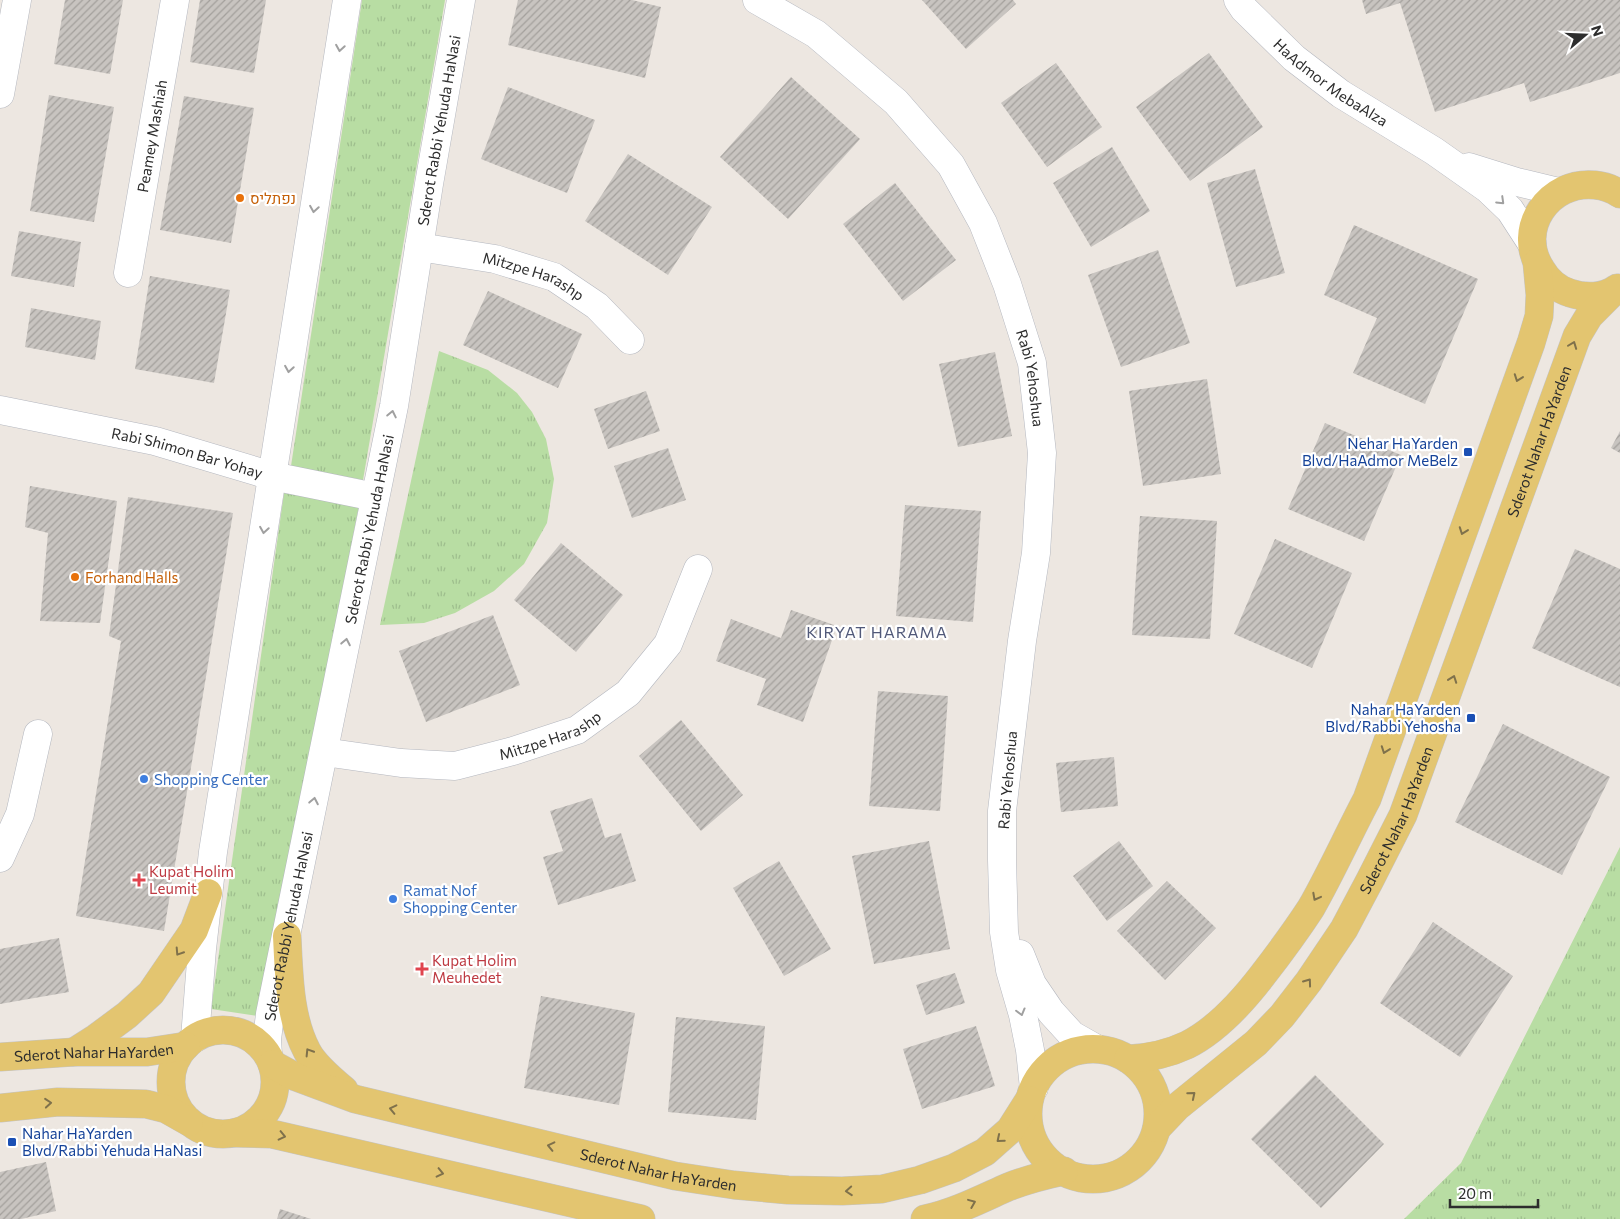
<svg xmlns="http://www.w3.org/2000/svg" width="1620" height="1219" font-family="Commissioner,Heebo,sans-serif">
<defs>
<pattern id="grass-tufts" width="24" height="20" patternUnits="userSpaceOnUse" patternTransform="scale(1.25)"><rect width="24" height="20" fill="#b8dda3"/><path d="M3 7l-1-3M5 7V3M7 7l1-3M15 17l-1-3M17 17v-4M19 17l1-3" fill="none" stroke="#9ebe8d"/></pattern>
<pattern id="building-hatch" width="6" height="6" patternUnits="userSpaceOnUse" patternTransform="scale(1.25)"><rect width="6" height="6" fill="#c8c4c0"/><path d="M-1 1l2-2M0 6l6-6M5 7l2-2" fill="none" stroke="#a3a09c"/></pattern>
</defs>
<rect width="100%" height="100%" fill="#ede7e1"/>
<g fill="url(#grass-tufts)">
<path d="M362 0H445L363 480 291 466Z"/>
<path d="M439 351 488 370 517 393 532 412 546 439 554 479 547 523 524 564 494 591 455 613 424 623 380 625Z"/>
<path d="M284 493 359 506 258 1016 211 1009Z"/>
<path d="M1620 847V1219H1404L1461 1163Z"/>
</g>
<g fill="url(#building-hatch)">
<path d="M65 0H123L110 74 54 64Z"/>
<path d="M200 0H266L254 73 190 62Z"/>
<path d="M518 0H632L661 7 645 78 508 45Z"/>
<path d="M922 0H1013L1016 4 966 49Z"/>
<path d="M1362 0H1620V73L1530 102 1524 83 1435 112 1400 3 1366 14Z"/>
<path d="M1209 53 1263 127 1190 181 1136 107Z"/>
<path d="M1056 63 1102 127 1047 167 1001 103Z"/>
<path d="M791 77 860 139 788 219 720 157Z"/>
<path d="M508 87 595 120 567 193 481 159Z"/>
<path d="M49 95 114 107 94 222 30 211Z"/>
<path d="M184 96 254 108 231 243 160 230Z"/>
<path d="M1112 147 1150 211 1091 247 1053 183Z"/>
<path d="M628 154 712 207 668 275 585 221Z"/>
<path d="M1255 169 1285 273 1236 287 1207 183Z"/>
<path d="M895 183 956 260 903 301 843 224Z"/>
<path d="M1354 225 1478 279 1425 404 1353 373 1377 318 1324 295Z"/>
<path d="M19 231 81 242 74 287 11 276Z"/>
<path d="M1158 250 1190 343 1121 367 1088 275Z"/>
<path d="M150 276 230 290 214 383 135 369Z"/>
<path d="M488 291 582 334 558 388 463 345Z"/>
<path d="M31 308 101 321 95 360 25 347Z"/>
<path d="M995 352 1012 436 958 447 939 364Z"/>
<path d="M1207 379 1221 474 1143 486 1129 391Z"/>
<path d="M646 391 660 431 608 449 594 409Z"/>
<path d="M1325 423 1401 455 1364 541 1288 509Z"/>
<path d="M1620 431V453L1611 448Z"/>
<path d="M668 448 686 500 632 518 614 466Z"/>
<path d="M30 486 117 501 100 623 40 621 48 533 25 527Z"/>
<path d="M128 497 233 513 164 931 76 916 121 641 109 636Z"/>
<path d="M905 505 981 511 973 622 896 616Z"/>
<path d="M1140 516 1217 521 1210 639 1132 635Z"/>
<path d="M1275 539 1352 573 1312 668 1234 634Z"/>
<path d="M561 543 623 595 576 652 514 600Z"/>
<path d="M1575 549 1620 569V687L1532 648Z"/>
<path d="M791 610 837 626 803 722 757 705 766 679 716 661 731 619 781 638Z"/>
<path d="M493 615 520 685 426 722 399 651Z"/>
<path d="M878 691 948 696 940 811 869 806Z"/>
<path d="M681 720 743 795 701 831 639 756Z"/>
<path d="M1503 724 1610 777 1562 875 1455 822Z"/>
<path d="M1114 757 1118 806 1061 812 1056 763Z"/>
<path d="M592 798 605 838 621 833 636 881 558 905 543 857 563 851 550 811Z"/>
<path d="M929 841 950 949 874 964 852 856Z"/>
<path d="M1119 841 1153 886 1107 921 1073 876Z"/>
<path d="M779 861 831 949 784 976 733 888Z"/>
<path d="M1167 881 1216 928 1165 980 1117 931Z"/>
<path d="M1433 922 1513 976 1460 1057 1380 1003Z"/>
<path d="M59 938 69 992 0 1004V949Z"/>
<path d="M955 973 965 1003 926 1015 916 985Z"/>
<path d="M541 996 635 1013 619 1105 524 1088Z"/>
<path d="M676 1017 765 1026 756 1120 668 1112Z"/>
<path d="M976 1026 995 1086 922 1109 903 1049Z"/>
<path d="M1315 1075 1384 1144 1321 1208 1251 1139Z"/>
<path d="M46 1162 56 1211 21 1219H0V1172Z"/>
<path d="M280 1209 311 1219H277Z"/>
</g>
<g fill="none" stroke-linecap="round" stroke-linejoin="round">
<defs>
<g id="minor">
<path id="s1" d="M757 0 816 34 896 102 951 165 983 223 1007 284 1032 363 1042 453 1036 553 1022 641 1002 811V860L1004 932 1010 970 1023 1015 1030 1050 1034 1088"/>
<path id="s2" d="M1238 0 1244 9 1294 58 1341 94 1434 151 1488 189 1510 210 1532 244"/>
<path d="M0 94 17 0"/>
<path d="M1469 167 1517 182 1559 192"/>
<path id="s3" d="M419 247 495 259 554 277 597 306 630 340"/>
<path id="s4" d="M128 273 175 0"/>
<path id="s5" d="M0 410 155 441 272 476 375 497"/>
<path id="s6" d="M324 752 401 763 455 766 513 751 577 730 628 693 668 644 698 569"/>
<path d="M0 858 20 814 38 734"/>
<path d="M1020 954 1032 984 1051 1012 1072 1035 1095 1048"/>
<path d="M195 1038 202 949 213 852 347 0"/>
<path id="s7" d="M268 1055 267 1040 270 1014 394 406 429 184 461 0"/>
</g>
<g id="major">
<path d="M1617 288C1604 298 1585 298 1570 293 1557 289 1548 281 1541 269 1515 229 1549 180 1595 185 1604 186 1613 189 1620 194"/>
<path d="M287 936C289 974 289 1017 307 1051 314 1065 332 1080 344 1090"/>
<circle cx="223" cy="1082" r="52"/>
<circle cx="1093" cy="1114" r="65"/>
<path d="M74 1052 96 1038 127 1015 151 993 194 930 208 893"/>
<path id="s8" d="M0 1057 74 1052H147L186 1046"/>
<path d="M1128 1059C1149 1058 1168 1054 1187 1045 1217 1030 1242 1002 1262 976 1279 954 1296 931 1311 908 1331 873 1348 835 1367 799L1531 343 1539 316 1540 295 1537 263"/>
<path id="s9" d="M272 1064 296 1077 355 1099 675 1176 734 1185 788 1190 842 1191 882 1189 920 1180 954 1168 985 1152 1010 1130 1029 1100"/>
<path d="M0 1108 58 1102 146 1104 166 1109 189 1122"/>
<path id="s10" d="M1157 1128 1177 1107 1256 1043 1282 1016 1309 981 1344 929 1370 880 1403 815 1577 336 1589 316 1614 291"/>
<path d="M233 1133 272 1134 641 1219"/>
<path d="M925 1219C954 1213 981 1199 1008 1187 1026 1180 1045 1175 1064 1171"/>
</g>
</defs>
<use href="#minor" stroke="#b4b7bf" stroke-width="29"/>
<use href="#major" stroke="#c4c4c4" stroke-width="29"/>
<use href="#minor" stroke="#fff" stroke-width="28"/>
<use href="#major" stroke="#e3c570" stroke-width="28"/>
</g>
<defs><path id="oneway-chevron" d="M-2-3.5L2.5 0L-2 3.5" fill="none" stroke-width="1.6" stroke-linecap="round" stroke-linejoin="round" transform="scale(1.25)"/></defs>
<g stroke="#a0a0a0">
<use href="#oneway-chevron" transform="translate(340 48) rotate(99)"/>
<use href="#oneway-chevron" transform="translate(1501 201) rotate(44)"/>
<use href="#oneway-chevron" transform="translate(314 209) rotate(99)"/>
<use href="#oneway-chevron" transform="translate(289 369) rotate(99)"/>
<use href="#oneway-chevron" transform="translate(392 414) rotate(-78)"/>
<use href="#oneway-chevron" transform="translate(264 530) rotate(99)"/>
<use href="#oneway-chevron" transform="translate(346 642) rotate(-79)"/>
<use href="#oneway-chevron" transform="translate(314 801) rotate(-79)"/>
<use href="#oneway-chevron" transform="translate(1021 1012) rotate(75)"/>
</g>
<g stroke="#7f714b">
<use href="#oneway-chevron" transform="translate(1573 345) rotate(-69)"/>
<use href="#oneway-chevron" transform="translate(1518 378) rotate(110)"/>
<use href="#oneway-chevron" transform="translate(1463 531) rotate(110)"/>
<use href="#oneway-chevron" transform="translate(1453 679) rotate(-70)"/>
<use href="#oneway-chevron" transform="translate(1385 750) rotate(110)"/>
<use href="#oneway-chevron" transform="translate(1316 897) rotate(118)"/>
<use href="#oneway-chevron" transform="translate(179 952) rotate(123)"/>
<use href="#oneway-chevron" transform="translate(1308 982) rotate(-54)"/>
<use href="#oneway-chevron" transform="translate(309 1052) rotate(-122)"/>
<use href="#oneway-chevron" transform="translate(1192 1095) rotate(-40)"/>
<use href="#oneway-chevron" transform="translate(48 1103) rotate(-5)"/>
<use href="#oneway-chevron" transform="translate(393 1109) rotate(-167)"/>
<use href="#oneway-chevron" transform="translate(282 1136) rotate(13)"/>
<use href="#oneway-chevron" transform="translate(1000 1139) rotate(140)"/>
<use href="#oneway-chevron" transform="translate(551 1146) rotate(-167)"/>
<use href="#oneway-chevron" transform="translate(440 1173) rotate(13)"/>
<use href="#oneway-chevron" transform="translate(849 1191) rotate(176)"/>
<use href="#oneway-chevron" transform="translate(972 1203) rotate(-22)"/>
</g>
<g fill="#e8710a" stroke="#fff" stroke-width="2">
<circle cx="240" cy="198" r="5"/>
<circle cx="75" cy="577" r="5"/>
</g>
<g fill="#1a4fb4" stroke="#fff" stroke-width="2">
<rect x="1463" y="447" width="10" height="10" rx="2.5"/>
<rect x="1466" y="713" width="10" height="10" rx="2.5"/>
<rect x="7" y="1137" width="10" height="10" rx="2.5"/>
</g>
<g fill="#3f7fe0" stroke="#fff" stroke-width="2">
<circle cx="144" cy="779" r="5"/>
<circle cx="393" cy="899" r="5"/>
</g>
<g fill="#e0444e" stroke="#fff" stroke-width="2">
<path d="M136.5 872.5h5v5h5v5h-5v5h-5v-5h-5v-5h5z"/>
<path d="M419.5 961.5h5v5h5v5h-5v5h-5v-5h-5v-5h5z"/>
</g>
<g text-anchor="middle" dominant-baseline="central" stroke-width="4.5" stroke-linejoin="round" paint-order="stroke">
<g font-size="15" fill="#2d2d2d" stroke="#fff">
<text stroke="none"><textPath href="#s2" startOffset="125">HaAdmor MebaAlza</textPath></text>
<text stroke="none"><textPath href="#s7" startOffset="941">Sderot Rabbi Yehuda HaNasi</textPath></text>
<text stroke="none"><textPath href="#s4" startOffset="139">Peamey Mashiah</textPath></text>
<text stroke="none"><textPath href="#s3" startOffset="119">Mitzpe Harashp</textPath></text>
<text stroke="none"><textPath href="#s1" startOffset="486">Rabi Yehoshua</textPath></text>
<text stroke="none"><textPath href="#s10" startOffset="801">Sderot Nahar HaYarden</textPath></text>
<text stroke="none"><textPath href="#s5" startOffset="192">Rabi Shimon Bar Yohay</textPath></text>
<text stroke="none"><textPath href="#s7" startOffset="536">Sderot Rabbi Yehuda HaNasi</textPath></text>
<text stroke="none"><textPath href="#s6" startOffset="232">Mitzpe Harashp</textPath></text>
<text transform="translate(1007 780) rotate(-85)">Rabi Yehoshua</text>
<text stroke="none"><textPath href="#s10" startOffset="396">Sderot Nahar HaYarden</textPath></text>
<text stroke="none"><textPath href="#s7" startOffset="131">Sderot Rabbi Yehuda HaNasi</textPath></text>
<text stroke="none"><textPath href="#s8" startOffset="94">Sderot Nahar HaYarden</textPath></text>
<text stroke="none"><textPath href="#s9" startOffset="402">Sderot Nahar HaYarden</textPath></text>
</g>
<g font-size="15" fill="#c56008" stroke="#fff" text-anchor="start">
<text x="250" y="198">נפתליס</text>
<text x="85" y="577">Forhand Halls</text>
</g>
<g font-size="15" fill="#164399" stroke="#fff" text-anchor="end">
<text x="1458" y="443">Nehar HaYarden<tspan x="1458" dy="17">Blvd/HaAdmor MeBelz</tspan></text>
<text x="1461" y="709">Nahar HaYarden<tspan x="1461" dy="17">Blvd/Rabbi Yehosha</tspan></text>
<text x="22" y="1133" text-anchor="start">Nahar HaYarden<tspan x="22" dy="17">Blvd/Rabbi Yehuda HaNasi</tspan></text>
</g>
<g font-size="15" fill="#366cbe" stroke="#fff" text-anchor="start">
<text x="154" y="779">Shopping Center</text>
<text x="403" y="890">Ramat Nof<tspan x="403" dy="17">Shopping Center</tspan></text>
</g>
<g font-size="15" fill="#be3a42" stroke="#fff" text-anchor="start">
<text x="149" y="871">Kupat Holim<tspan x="149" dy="17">Leumit</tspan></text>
<text x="432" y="960">Kupat Holim<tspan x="432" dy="17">Meuhedet</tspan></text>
</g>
<g font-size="16" letter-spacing="1" fill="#515979" stroke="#fff">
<text x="877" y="631">KIRYAT HARAMA</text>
</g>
</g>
<g transform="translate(1585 35) rotate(71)" stroke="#ffffff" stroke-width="4" paint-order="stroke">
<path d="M0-4L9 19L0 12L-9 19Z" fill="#2d2d2d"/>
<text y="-8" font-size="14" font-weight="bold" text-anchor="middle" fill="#2d2d2d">N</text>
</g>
<path d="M1450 1199v8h88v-8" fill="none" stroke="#2d2d2d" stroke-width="2.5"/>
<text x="1458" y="1199" font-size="15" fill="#2d2d2d" stroke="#ffffff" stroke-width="4" paint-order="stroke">20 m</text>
</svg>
